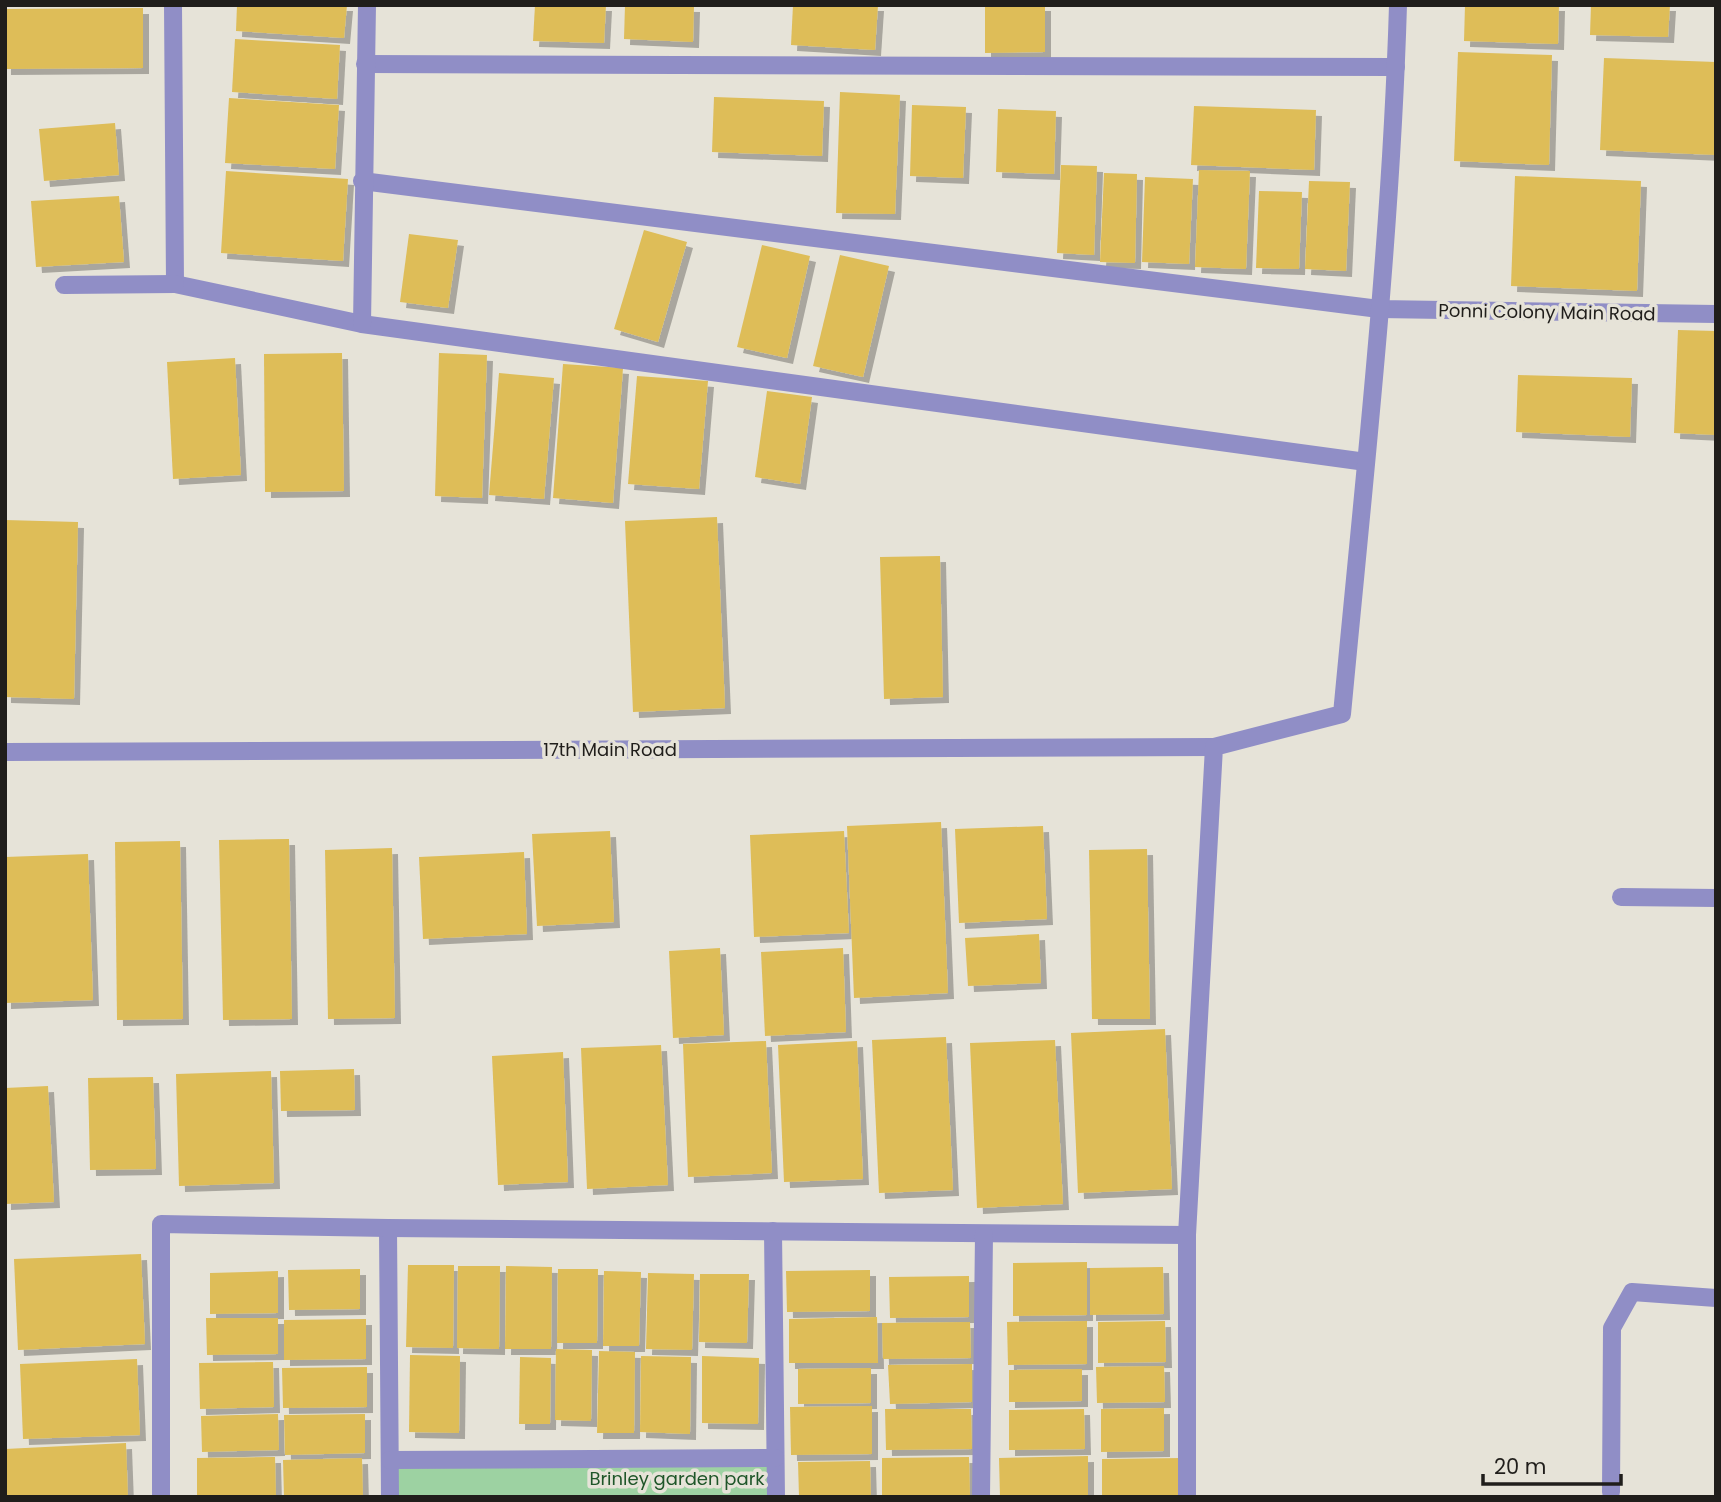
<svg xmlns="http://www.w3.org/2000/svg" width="1721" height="1502" font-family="Poppins,sans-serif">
<defs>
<filter id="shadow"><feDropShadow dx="6" dy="6" stdDeviation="0" flood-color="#0004"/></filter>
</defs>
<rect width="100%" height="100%" fill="#e6e3d8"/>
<path fill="#9dd2a2" d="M775 1458 776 1497H390V1460Z"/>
<g fill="#debd58" filter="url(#shadow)">
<path d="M237 5H347L344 38 236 31Z"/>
<path d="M535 5H606L604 43 533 41Z"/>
<path d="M625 5 694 6 693 42 624 39Z"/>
<path d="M793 5H878L875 50 791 45Z"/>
<path d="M985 5H1045V52L985 53Z"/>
<path d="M1465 5H1559L1558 44 1464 41Z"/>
<path d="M1591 5H1670L1668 37 1590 35Z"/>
<path d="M143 8V68L5 69V9Z"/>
<path d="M235 39 340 45 337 99 232 92Z"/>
<path d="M1458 52 1552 55 1549 165 1454 161Z"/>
<path d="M1604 58 1716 62V155L1600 150Z"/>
<path d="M840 92 900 95 895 214 836 213Z"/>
<path d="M714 97 824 101 822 156 712 152Z"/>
<path d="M229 98 339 105 335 169 225 163Z"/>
<path d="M912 105 966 107 963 178 910 176Z"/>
<path d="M1194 106 1316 110 1314 170 1191 165Z"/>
<path d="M998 109 1056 111 1054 174 996 172Z"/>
<path d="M115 123 119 175 44 181 39 129Z"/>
<path d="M1061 165 1097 166 1094 255 1057 253Z"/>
<path d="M1199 170 1250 171 1246 269 1195 267Z"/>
<path d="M226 171 348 179 343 261 221 253Z"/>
<path d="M1104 173 1137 174 1135 263 1100 262Z"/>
<path d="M1515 176 1641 181 1637 291 1511 286Z"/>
<path d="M1145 177 1193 179 1189 264 1142 262Z"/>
<path d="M1309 181 1350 182 1346 271 1305 269Z"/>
<path d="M1259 191 1302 192 1299 269 1256 268Z"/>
<path d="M119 196 124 262 36 267 31 201Z"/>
<path d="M644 230 687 242 658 342 614 329Z"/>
<path d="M409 234 458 240 448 308 400 302Z"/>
<path d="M762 245 810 256 787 358 737 347Z"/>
<path d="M840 255 889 266 863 377 813 366Z"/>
<path d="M1678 330 1716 331V435L1674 433Z"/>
<path d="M342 353 344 491 265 492 264 354Z"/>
<path d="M439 353 487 355 482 498 435 496Z"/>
<path d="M235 358 241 475 173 479 167 362Z"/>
<path d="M563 364 623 368 613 503 553 498Z"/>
<path d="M499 373 554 378 544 499 489 495Z"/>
<path d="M1518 375 1632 378 1630 437 1516 432Z"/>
<path d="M637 376 708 381 699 489 628 484Z"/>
<path d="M767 391 812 397 800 484 755 477Z"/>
<path d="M717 517 725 708 633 712 625 521Z"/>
<path d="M5 520 78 522 74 699 5 697Z"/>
<path d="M940 556 943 697 884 699 880 557Z"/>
<path d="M941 822 948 993 854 998 847 826Z"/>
<path d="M1043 826 1047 919 959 923 955 829Z"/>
<path d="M610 831 614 922 537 926 532 834Z"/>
<path d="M844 831 849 933 754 937 750 835Z"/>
<path d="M289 839 292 1019 223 1020 219 840Z"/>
<path d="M180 841 183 1019 117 1020 115 842Z"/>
<path d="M392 848 395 1018 328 1019 325 850Z"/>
<path d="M1147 849 1150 1019H1092L1089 850Z"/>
<path d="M524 852 527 934 423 939 419 857Z"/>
<path d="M88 854 93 1000 5 1003V857Z"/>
<path d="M1039 934 1041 983 968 986 965 938Z"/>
<path d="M720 948 724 1035 673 1038 669 951Z"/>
<path d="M843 948 846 1032 765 1036 761 952Z"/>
<path d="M1165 1029 1172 1189 1078 1193 1071 1033Z"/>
<path d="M946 1037 953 1190 879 1193 872 1040Z"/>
<path d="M1055 1040 1063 1204 977 1208 970 1043Z"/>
<path d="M766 1041 772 1173 688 1177 683 1044Z"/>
<path d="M857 1041 863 1179 784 1182 778 1045Z"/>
<path d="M661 1045 668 1185 587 1189 581 1048Z"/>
<path d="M563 1052 568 1182 498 1185 492 1056Z"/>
<path d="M354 1069 355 1110 281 1111 280 1071Z"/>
<path d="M271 1071 274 1183 179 1186 176 1074Z"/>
<path d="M153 1077 156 1169 90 1170 88 1078Z"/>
<path d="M48 1086 54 1202 5 1204V1088Z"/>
<path d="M141 1254 145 1344 18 1350 14 1259Z"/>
<path d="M1087 1262V1315L1013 1316V1263Z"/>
<path d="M408 1265H454L453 1348 406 1347Z"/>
<path d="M458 1266H500L499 1349 457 1348Z"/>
<path d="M506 1266 552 1267 551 1349H505Z"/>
<path d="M1163 1267 1164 1314 1090 1315V1268Z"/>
<path d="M360 1269V1309L289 1310 288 1270Z"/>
<path d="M558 1269H598L597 1343H557Z"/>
<path d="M870 1270V1311L787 1312 786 1271Z"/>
<path d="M278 1271V1313L210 1314V1273Z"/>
<path d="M604 1271 641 1272 639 1346H603Z"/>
<path d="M648 1273 694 1274 692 1350 646 1349Z"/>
<path d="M700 1274H749L747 1343 699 1342Z"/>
<path d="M969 1276V1317L890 1318 889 1277Z"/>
<path d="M877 1317 878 1363H789V1319Z"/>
<path d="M206 1318H278V1354L207 1355Z"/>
<path d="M366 1319V1359L284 1360V1320Z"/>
<path d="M1087 1321V1364L1008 1365 1007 1322Z"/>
<path d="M1165 1321 1166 1362 1098 1363V1322Z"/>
<path d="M970 1322 971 1358 883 1359 882 1323Z"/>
<path d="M556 1349 592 1350 591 1421 555 1420Z"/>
<path d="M599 1351 635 1352 634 1433H597Z"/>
<path d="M410 1355 460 1356 459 1433 409 1432Z"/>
<path d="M641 1356 691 1357 690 1434 640 1432Z"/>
<path d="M702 1356 759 1358 758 1424 702 1423Z"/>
<path d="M520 1357 551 1358 550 1424H519Z"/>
<path d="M137 1359 140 1435 23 1439 20 1364Z"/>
<path d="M273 1362 274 1407 200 1409 199 1363Z"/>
<path d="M972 1364V1402L890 1404 888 1365Z"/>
<path d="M1164 1366 1165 1402 1097 1403 1096 1367Z"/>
<path d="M367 1367V1407L283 1408 282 1368Z"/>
<path d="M871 1368V1403L798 1404V1369Z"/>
<path d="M1082 1369V1401L1009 1402V1370Z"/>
<path d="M872 1406V1454L791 1455 790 1407Z"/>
<path d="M1164 1408V1451L1101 1452V1409Z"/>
<path d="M885 1409H971L972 1449 886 1450Z"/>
<path d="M1084 1409 1085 1449 1009 1450V1410Z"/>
<path d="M278 1414 279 1450 202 1452 201 1416Z"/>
<path d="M365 1414V1453L285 1455 284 1415Z"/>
<path d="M126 1443 128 1497H5V1449Z"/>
<path d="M1088 1456V1497H1000L999 1458Z"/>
<path d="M275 1457 276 1497H197V1458Z"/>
<path d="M969 1457 970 1496 882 1497V1458Z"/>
<path d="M362 1458 363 1497H284L283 1460Z"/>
<path d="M1182 1458V1497H1102V1459Z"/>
<path d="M870 1461 871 1497H799L798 1462Z"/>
</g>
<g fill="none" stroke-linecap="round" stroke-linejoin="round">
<g stroke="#908ec6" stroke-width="18">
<path d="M173 5 175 284 362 324 1366 462"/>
<path d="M365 64 1396 67"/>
<path d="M362 181 1379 309 1716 314"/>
<path d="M64 285 175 284"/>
<path d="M362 324 367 5"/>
<path d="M5 752 1214 747"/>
<path d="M1621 897 1716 898"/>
<path d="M388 1228 390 1497"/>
<path d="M773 1231 776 1497"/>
<path d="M390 1460 775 1458"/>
<path d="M1611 1492 1612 1328 1632 1292 1716 1298"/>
<path d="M161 1497V1224L388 1228 1187 1235"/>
<path d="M981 1497 984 1234"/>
<path d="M1187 1497V1235L1214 747 1342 714C1364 479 1391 241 1398 5"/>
</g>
</g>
<g text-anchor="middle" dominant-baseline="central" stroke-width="7" stroke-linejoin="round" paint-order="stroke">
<g font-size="18" fill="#201e1b" stroke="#e6e3d8">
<text transform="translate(1547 312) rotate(1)">Ponni Colony Main Road</text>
<text x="610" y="749">17th Main Road</text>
</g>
<g font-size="18" fill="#1f5629" stroke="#e6e3d8">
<text x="677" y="1478">Brinley garden park</text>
</g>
</g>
<rect width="1721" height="1502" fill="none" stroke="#201e1b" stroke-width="14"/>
<path d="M1483 1474v10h138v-10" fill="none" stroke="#201e1b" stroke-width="3.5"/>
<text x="1494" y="1474" font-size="21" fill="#201e1b" stroke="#e6e3d8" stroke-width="5" paint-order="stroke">20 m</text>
</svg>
